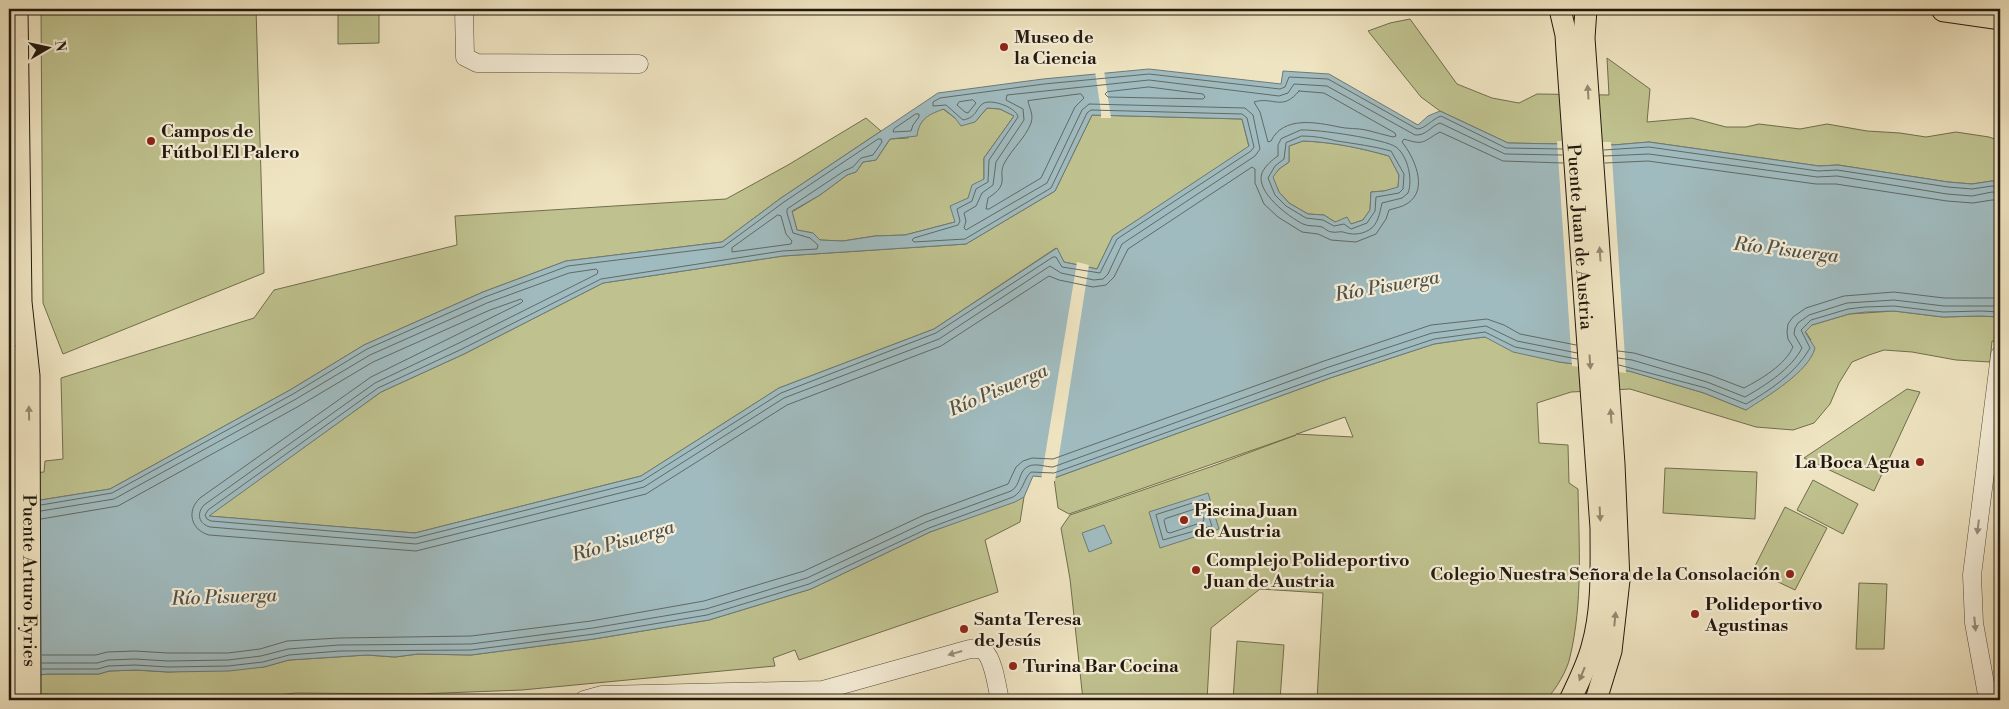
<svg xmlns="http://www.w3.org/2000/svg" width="2009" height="709" font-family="'Libre Bodoni',serif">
<rect width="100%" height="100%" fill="#efe4c1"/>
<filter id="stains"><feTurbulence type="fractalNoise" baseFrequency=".004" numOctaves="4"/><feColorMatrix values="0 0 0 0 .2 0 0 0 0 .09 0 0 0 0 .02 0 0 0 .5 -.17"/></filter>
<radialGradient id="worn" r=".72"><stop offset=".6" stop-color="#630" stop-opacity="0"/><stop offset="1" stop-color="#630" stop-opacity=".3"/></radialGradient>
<g fill="#bfc28f" stroke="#706e4e" fill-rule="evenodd">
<path d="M41 9H256L264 273 63 354 43 303Z"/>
<path d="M338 9H379V43L338 44Z"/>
<path d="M1410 19 1457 84 1492 98 1519 103 1537 94 1609 95 1607 58 1650 89 1647 122 1692 118 1726 127H1746L1759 124 1800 129 1827 124 1867 131 1900 133 1926 137 1956 132 1989 137 2000 141V182L1992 181 1972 184 1948 182 1838 165 1819 166 1649 142 1613 145 1508 143 1440 111 1421 97 1368 31 1390 23Z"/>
<path d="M987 108 1000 109 1014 116 984 158V179L968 198 955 222 905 235 875 236 843 241 819 240 813 233 797 230 792 212 820 195 847 175 856 172 863 162 876 160 890 139 908 138 928 114 943 109 955 118 975 122Z"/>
<path d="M1092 115 1242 119 1249 147 1113 236 1097 269 1064 262 1056 248 934 329 779 388 641 476 415 533 208 516 381 392 464 354 603 283 783 256 966 244 1055 191Z"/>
<path d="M866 118 881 131 781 198 722 242 566 261 483 292 364 345 290 390 110 489 9 505V475L44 472 45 461 63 459 61 378 254 318 274 290 457 245 455 216 726 199 788 165Z"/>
<path d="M1303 141C1332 142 1361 148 1389 156L1399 175 1398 188 1384 191 1371 192 1370 210 1363 220 1351 224 1335 222 1324 215 1308 214 1289 203 1279 192 1272 177 1279 169 1289 162V146Z"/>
<path d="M1894 311 1943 317 1980 316 2000 317V342L1992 341 1990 362 1956 360 1912 352 1884 350 1869 355 1852 362 1839 383 1830 404 1814 423 1793 430 1756 427 1630 389 1571 392 1537 403 1539 443 1568 445 1569 483 1578 489C1579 545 1583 602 1570 657 1567 671 1556 689 1546 700H1317L1323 593 1260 589 1211 628 1207 700H1083L1070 579 1061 528 1070 515 1213 466 1296 435 1069 514 1058 508 1054 478 1330 378 1434 344 1468 339 1485 337 1559 362 1629 371 1704 393 1746 410 1811 340 1805 331 1812 325 1849 314ZM1345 417 1353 437 1296 434H1297Z"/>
<path d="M1907 389 1920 392 1874 491 1804 458Z"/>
<path d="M1665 468 1757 472 1755 519 1663 513Z"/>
<path d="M1813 480 1858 504 1843 534 1797 510Z"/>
<path d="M1024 497 1020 522 985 540 998 592 799 660 795 650 773 658 775 666 522 690 417 694 296 693 230 700H49L48 694 9 697V678L48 674H99L109 671 136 670 168 672 264 667 289 660 367 655 395 657 418 654 471 655 594 639 709 620 811 589 930 532Z"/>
<path d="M1785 507 1827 528 1795 590 1753 570Z"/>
<path d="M1859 583 1887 584 1884 649H1856Z"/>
<path d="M1237 641 1284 645 1280 700H1233Z"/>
</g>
<g fill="#a0bbbf" stroke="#6e7a78" fill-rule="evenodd">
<path d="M1149 69 1281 84 1283 71 1329 74 1418 125 1428 116 1440 111 1508 143 1613 145 1649 142 1819 166 1838 165 1948 182 1972 184 1992 181 2000 182V317L1980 316 1943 317 1894 311 1866 312 1849 314 1812 325 1805 332 1815 348C1809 372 1766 397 1746 410L1704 393 1629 371 1559 362 1513 352 1485 337 1468 339 1434 344 1330 378 1054 478 1033 476 1024 497 1015 502 930 532 811 589 709 620 594 639 471 655 418 654 395 657 367 655 289 660 264 667 229 671 168 672 136 670 109 671 99 674H48L9 678V505L110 489 290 390 364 345 483 292 566 261 722 242 781 198 938 93 1043 79ZM987 108 1000 109 1014 116 984 158V179L972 185 968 198 950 206 955 222 905 235 875 236 843 241 820 240 813 233 797 230 792 211 820 195 847 175 856 172 863 162 876 160 890 139 917 136C919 119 929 114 944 109L955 118 961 126 975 122ZM1092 115 1242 119 1249 146 1113 236 1097 269 1064 262 1057 248 934 329 779 388 641 476 415 533 209 516 381 392 464 354 603 283 783 256 966 244 1055 191ZM1303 141C1332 142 1361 148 1389 156L1399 175 1398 187 1384 191 1371 192 1370 210 1363 220 1351 224 1347 217 1335 222 1324 215 1308 214 1289 203 1279 192 1273 177 1279 169 1289 162V146Z"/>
<path d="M1208 493 1219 529 1160 548 1149 512Z"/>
<path d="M1104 525 1112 543 1089 552 1082 533Z"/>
</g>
<g fill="#efe4c1">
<path d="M1104 70 1111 118H1101V112L1095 71Z"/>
<path d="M1557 141 1611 142 1626 373 1572 366Z"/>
<path d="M1077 262 1089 265 1055 481 1041 480Z"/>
</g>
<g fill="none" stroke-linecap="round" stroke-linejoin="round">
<g stroke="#616a66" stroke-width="1">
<path d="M1149 87 1203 94 1205 97 1203 99 1108 97 1105 94 1107 92Z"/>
<path d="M1299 91 1324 93 1395 133 1396 136 1393 137C1384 135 1375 132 1366 130 1357 128 1348 129 1339 127 1316 122 1283 116 1271 141L1268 142 1260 112 1254 102C1273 96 1282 112 1299 91Z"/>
<path d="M1081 94 1084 98 1075 107 1041 178 989 209H986L988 198C1012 183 996 177 1005 162 1012 149 1026 137 1031 123 1034 114 1029 108 1028 101Z"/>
<path d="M973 100 976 103 968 113 965 112 957 105 959 102Z"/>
<path d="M916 114H919V117L913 125 911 131 893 132 894 129Z"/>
<path d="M1301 130C1316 129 1385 139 1396 147 1408 156 1413 180 1408 193L1402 198 1382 203C1380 212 1378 225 1369 230 1360 235 1352 235 1343 232 1340 231 1336 233 1332 232 1328 232 1326 229 1322 227 1316 225 1309 227 1303 224 1289 217 1255 192 1262 173 1265 166 1272 160 1278 156V145L1281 139Z"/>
<path d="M1302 136C1314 136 1325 138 1337 141 1356 144 1373 146 1391 151L1404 174 1403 189 1399 193 1376 197 1375 211 1367 223 1351 229 1344 224 1334 226 1323 220 1306 218 1286 206 1275 195 1268 178 1275 166 1284 159 1286 143Z"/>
<path d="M1604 150 1649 147 1818 171 1837 170 1948 187 1972 189 1992 186 2000 187"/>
<path d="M1604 156 1649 154 1817 177 1837 176 1947 194 1972 196 1992 192 2000 193"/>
<path d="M1605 163 1648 161 1816 184H1836L1947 201 1973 203 1992 200H2000"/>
<path d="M778 215 781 216 786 234 792 241 791 244 732 252V248Z"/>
<path d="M1618 351 1634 353 1710 375 1744 388C1761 379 1785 365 1793 347L1788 339 1787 332 1788 324 1793 317 1806 308 1844 296 1894 292 1944 298H2000"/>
<path d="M1618 358 1632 360 1707 382 1745 397C1766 385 1791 369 1802 348L1794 334 1795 328 1798 323 1809 315 1847 303 1894 300 1944 306H2000"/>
<path d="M1619 365 1706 388 1746 404C1769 391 1796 373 1810 348L1801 330 1811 320 1848 309 1865 307 1894 306 1943 312 1981 311 2000 312"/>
<path d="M1203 500 1212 526 1163 540 1156 515Z"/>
<path d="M41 505 112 493 293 394 367 349 485 297 568 266 723 247 784 202 878 139H881L882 142 873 155 861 158 853 167 844 171 787 209V213L793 233 810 238 818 245 817 249 782 251 601 279 462 349 378 388 208 510 205 515 207 519 211 521 415 538 642 481 781 393 936 333 1053 257H1056L1062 267 1100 273 1117 239 1251 151 1254 147 1247 118 1242 114 1091 110 1087 113 1051 188 965 239 914 242 912 240 914 238 958 225 960 221 957 209 972 201 976 189 988 182 989 160 1018 117C1017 108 993 99 984 103 975 108 978 117 963 120L946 105 933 106V102L940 98 1044 84 1149 74 1280 89 1285 87 1289 77 1328 79 1417 129C1425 129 1432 119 1441 116L1506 148 1562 149"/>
<path d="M1199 508 1204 519 1203 522 1170 533 1167 532 1164 521 1165 519Z"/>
<path d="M41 511 114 499 296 399 370 355 487 303 569 273 596 269 598 271 597 274 459 343 375 383 204 505C196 514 199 524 210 527L416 544 644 487 784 398 939 339 1050 266 1061 273 1094 280 1103 279 1108 274 1122 244 1255 156 1260 149 1253 115 1245 108 1089 104 1082 110 1047 183 966 230 964 228 966 221 964 213 976 206 982 193 993 185 996 162 1024 120 1023 109 1006 100 1007 95 1149 80 1279 96 1288 93 1294 84 1327 86 1415 135C1426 136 1431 126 1440 123L1505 154 1562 155"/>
<path d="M41 519 118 506 299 406 373 362 490 310 521 299 523 301 521 303 371 377 200 498C186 511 191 530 209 535L416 551 646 494 787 405 941 346 1049 276 1059 280 1093 287 1106 285 1114 277 1128 249 1252 167 1255 169V183L1264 204 1278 217 1302 232 1318 234 1331 240 1356 242 1376 234 1386 219 1389 210C1395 208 1403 207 1408 203 1429 189 1414 157 1402 142L1404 139C1425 146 1423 141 1440 132L1503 161 1563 163"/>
<path d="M42 655H96L107 652 135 651 168 653H228L260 649 287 641 339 638 471 636 591 621 704 601 804 571 924 515 1008 484 1016 467 1023 461 1032 458 1053 459 1324 361 1431 325 1487 319 1504 325 1520 334 1576 345"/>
<path d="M42 663H97L108 660 135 659 168 661 228 660 261 656 288 649 339 645 471 644 593 628 706 609 807 578 926 522 1011 491C1021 486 1018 470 1029 466 1036 463 1046 467 1053 467L1326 368 1432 333 1486 326 1517 341 1577 353"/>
<path d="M42 669H98L108 666 135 665 168 667 228 666 263 662 289 655 340 651 471 650 594 634 707 615 809 584 929 528 1013 497C1024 491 1023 479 1031 472L1054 473 1329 374 1434 339 1485 332 1515 347 1577 359"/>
</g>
<defs>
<g id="minor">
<path d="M464 9 465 57 477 63 639 64"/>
<path d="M584 700 602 695 823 690 970 649C975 649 981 648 985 652 994 661 997 688 1000 700"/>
<path d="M1988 700 1974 623 1972 575 2000 355"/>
</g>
<g id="major">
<path id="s1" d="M17 9 21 302 29 376 30 700"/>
<path id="s2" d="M1560 9 1566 35 1567 52 1601 528C1601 568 1603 609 1592 647 1587 666 1578 683 1570 700"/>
<path d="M1586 9 1584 38 1614 464 1619 580 1611 651 1596 700"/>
<path d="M14 700 11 463 17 357"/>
</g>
<path id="highway" d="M1944 9 2000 17"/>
</defs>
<use href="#minor" stroke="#554c3b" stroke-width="19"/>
<use href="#major" stroke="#22190e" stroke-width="23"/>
<use href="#highway" stroke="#22190e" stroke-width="27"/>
<use href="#minor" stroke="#f5edd7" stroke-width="18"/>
<use href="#major" stroke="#efe4c1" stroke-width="21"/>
<use href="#highway" stroke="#efe4c1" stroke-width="25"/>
</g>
<defs><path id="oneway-solid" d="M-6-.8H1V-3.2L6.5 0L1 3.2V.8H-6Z" transform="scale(1.25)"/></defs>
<g fill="#938970">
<use href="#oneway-solid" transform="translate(1588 92) rotate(-94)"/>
<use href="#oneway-solid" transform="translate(1600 254) rotate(-94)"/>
<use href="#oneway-solid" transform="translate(1590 362) rotate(86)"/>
<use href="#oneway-solid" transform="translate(29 413) rotate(-91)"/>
<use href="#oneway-solid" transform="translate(1611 416) rotate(-94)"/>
<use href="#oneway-solid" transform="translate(1600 514) rotate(87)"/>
<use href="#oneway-solid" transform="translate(1615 619) rotate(-84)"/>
<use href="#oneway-solid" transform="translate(1582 674) rotate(112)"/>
</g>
<g fill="#968e7d">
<use href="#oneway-solid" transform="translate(1978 527) rotate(97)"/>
<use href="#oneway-solid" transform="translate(1975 624) rotate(84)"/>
<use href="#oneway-solid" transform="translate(955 653) rotate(164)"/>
</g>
<g fill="#8f2418" stroke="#f5edd7" stroke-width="2">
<circle cx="1004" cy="47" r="5"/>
<circle cx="151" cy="141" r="5"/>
<circle cx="1920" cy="462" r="5"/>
<circle cx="1184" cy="520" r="5"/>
<circle cx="1196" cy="570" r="5"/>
<circle cx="1790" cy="574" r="5"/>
<circle cx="1695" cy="614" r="5"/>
<circle cx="964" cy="629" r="5"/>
<circle cx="1013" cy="666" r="5"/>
</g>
<g text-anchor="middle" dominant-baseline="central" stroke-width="4.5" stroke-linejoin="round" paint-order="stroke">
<g font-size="18" font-weight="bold" fill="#22190e" stroke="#f5edd7" text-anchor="start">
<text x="1014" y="37">Museo de<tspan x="1014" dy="21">la Ciencia</tspan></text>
<text x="161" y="131">Campos de<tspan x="161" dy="21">Fútbol El Palero</tspan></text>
<text x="1910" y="462" text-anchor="end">La Boca Agua</text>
<text x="1194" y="510">Piscina Juan<tspan x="1194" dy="21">de Austria</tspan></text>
<text x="1206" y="560">Complejo Polideportivo<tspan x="1206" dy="21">Juan de Austria</tspan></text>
<text x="1780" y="574" text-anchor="end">Colegio Nuestra Señora de la Consolación</text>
<text x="1705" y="604">Polideportivo<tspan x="1705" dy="21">Agustinas</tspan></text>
<text x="974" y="619">Santa Teresa<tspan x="974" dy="21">de Jesús</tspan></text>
<text x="1023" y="666">Turina Bar Cocina</text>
</g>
<g font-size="18" fill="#22190e" stroke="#f5edd7">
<text stroke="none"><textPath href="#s2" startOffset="229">Puente Juan de Austria</textPath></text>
<text stroke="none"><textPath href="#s1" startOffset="572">Puente Arturo Eyries</textPath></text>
</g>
<g font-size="19" font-style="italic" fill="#4e524c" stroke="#f5edd7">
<text transform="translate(1786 250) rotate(7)">Río Pisuerga</text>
<text transform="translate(1387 286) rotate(-10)">Río Pisuerga</text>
<text transform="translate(998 390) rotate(-23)">Río Pisuerga</text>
<text transform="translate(623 541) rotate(-16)">Río Pisuerga</text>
<text transform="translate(224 597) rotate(-2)">Río Pisuerga</text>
</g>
</g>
<rect width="2009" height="709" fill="none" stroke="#efe4c1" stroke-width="30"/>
<rect x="10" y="10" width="1989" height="689" fill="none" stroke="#22190e" stroke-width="2.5"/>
<rect x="15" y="15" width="1979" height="679" fill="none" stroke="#22190e"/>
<g transform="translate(48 48) rotate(81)" stroke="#f5edd7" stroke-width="4" paint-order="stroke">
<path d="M0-4L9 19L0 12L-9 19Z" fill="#22190e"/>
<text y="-8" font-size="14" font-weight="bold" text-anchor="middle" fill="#22190e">N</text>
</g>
<rect width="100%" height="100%" filter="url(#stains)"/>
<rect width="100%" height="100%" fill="url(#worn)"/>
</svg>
